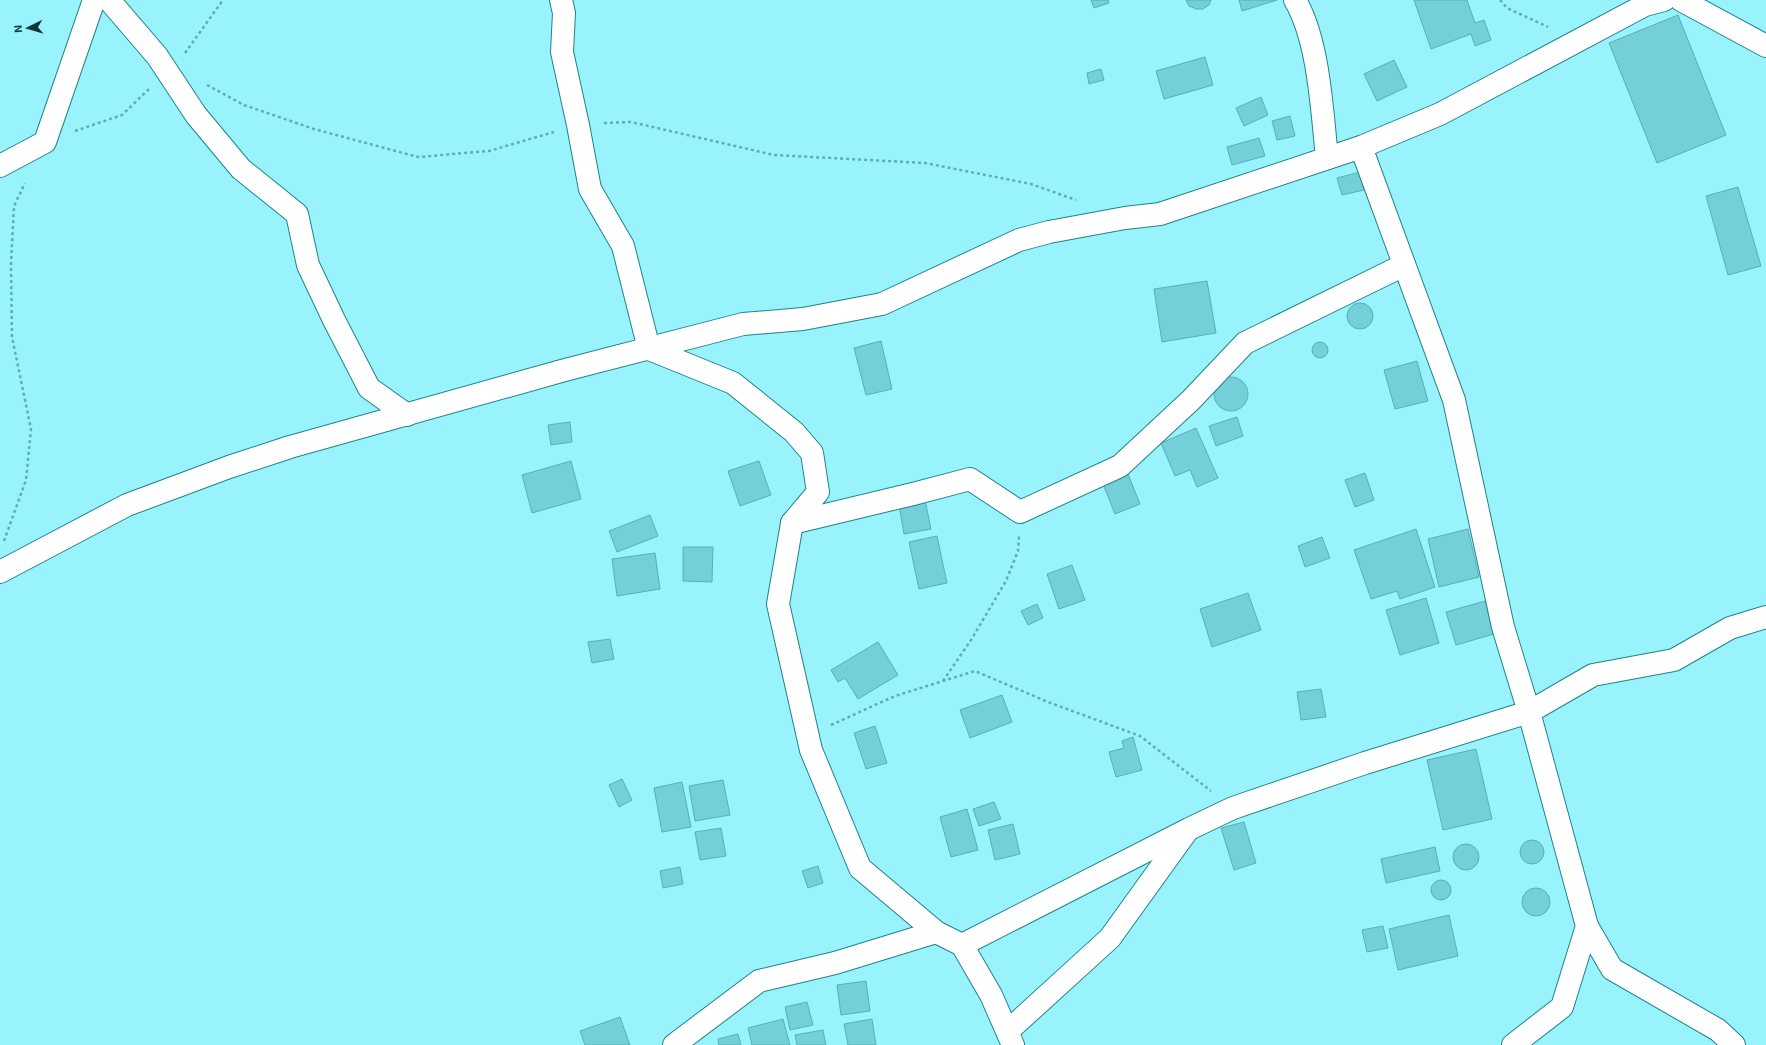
<svg xmlns="http://www.w3.org/2000/svg" width="1766" height="1045" font-family="'Exo 2',sans-serif">
<rect width="100%" height="100%" fill="#99f3fd"/>
<g fill="#75cfd9" stroke="#55b0b9">
<path d="M1091 0H1108L1109 3 1094 8Z"/>
<path d="M1186 0H1211L1209 5 1203 9H1196L1189 6Z"/>
<path d="M1239 0H1277L1242 11Z"/>
<path d="M1414 0H1467L1475 23 1484 20 1491 40 1475 46 1471 34 1431 49Z"/>
<path d="M1678 15 1726 135 1657 163 1609 43Z"/>
<path d="M1205 57 1213 85 1164 99 1156 71Z"/>
<path d="M1394 60 1407 87 1377 101 1364 74Z"/>
<path d="M1101 69 1104 80 1089 84 1087 73Z"/>
<path d="M1261 97 1268 115 1244 126 1236 108Z"/>
<path d="M1290 116 1295 136 1277 140 1272 121Z"/>
<path d="M1259 138 1265 156 1232 165 1227 147Z"/>
<path d="M1360 172 1364 190 1342 195 1337 178Z"/>
<path d="M1738 187 1761 266 1728 275 1706 196Z"/>
<path d="M1207 281 1216 333 1162 342 1154 289Z"/>
<circle cx="1360" cy="316" r="13"/>
<path d="M881 341 892 389 866 395 854 348Z"/>
<circle cx="1320" cy="350" r="8"/>
<path d="M1417 361 1428 401 1395 409 1384 370Z"/>
<circle cx="1231" cy="394" r="17"/>
<path d="M1237 417 1243 436 1216 446 1209 426Z"/>
<path d="M570 422 572 442 551 445 548 425Z"/>
<path d="M1196 428 1218 478 1197 487 1190 470 1175 476 1161 443Z"/>
<path d="M571 461 581 499 532 513 522 475Z"/>
<path d="M759 461 771 495 740 506 728 471Z"/>
<path d="M1365 473 1374 500 1355 507 1345 480Z"/>
<path d="M1128 474 1140 504 1115 514 1103 484Z"/>
<path d="M925 500 931 529 904 534 899 505Z"/>
<path d="M650 515 658 536 617 552 609 531Z"/>
<path d="M1416 529 1435 587 1400 599 1397 591 1371 599 1354 550Z"/>
<path d="M1468 529 1479 577 1439 587 1428 539Z"/>
<path d="M937 536 947 583 919 589 909 542Z"/>
<path d="M1322 537 1330 558 1305 567 1298 546Z"/>
<path d="M683 547H713L712 582 683 581Z"/>
<path d="M655 553 660 589 617 596 612 559Z"/>
<path d="M1072 565 1085 600 1059 609 1047 574Z"/>
<path d="M1248 593 1261 630 1212 647 1200 609Z"/>
<path d="M1426 598 1439 643 1400 655 1386 610Z"/>
<path d="M1485 601 1494 634 1456 645 1446 612Z"/>
<path d="M1037 604 1043 618 1028 625 1021 611Z"/>
<path d="M610 639 614 659 592 663 588 642Z"/>
<path d="M878 642 898 675 858 699 845 678 838 682 831 670Z"/>
<path d="M1321 689 1326 717 1301 720 1297 692Z"/>
<path d="M1002 695 1012 722 970 738 960 710Z"/>
<path d="M875 726 887 763 866 769 854 733Z"/>
<path d="M1133 737 1142 770 1116 777 1109 752 1124 748 1122 741Z"/>
<path d="M1476 749 1492 819 1443 830 1427 760Z"/>
<path d="M622 779 632 800 619 807 609 785Z"/>
<path d="M723 780 730 815 695 821 689 786Z"/>
<path d="M682 782 691 827 662 832 654 788Z"/>
<path d="M994 802 1001 819 979 826 973 809Z"/>
<path d="M967 809 978 850 951 857 940 817Z"/>
<path d="M1244 822 1256 863 1234 870 1221 828Z"/>
<path d="M1013 824 1020 854 995 860 988 830Z"/>
<path d="M721 828 726 856 700 860 695 832Z"/>
<circle cx="1532" cy="852" r="12"/>
<circle cx="1466" cy="857" r="13"/>
<path d="M1435 847 1440 871 1386 883 1381 859Z"/>
<path d="M818 866 823 883 808 888 802 871Z"/>
<path d="M680 867 683 884 663 888 660 871Z"/>
<circle cx="1441" cy="890" r="10"/>
<circle cx="1536" cy="902" r="14"/>
<path d="M1449 915 1458 956 1398 970 1389 929Z"/>
<path d="M1383 926 1388 948 1367 952 1362 930Z"/>
<path d="M866 981 870 1011 841 1015 837 985Z"/>
<path d="M807 1002 813 1025 790 1030 785 1007Z"/>
<path d="M620 1017 630 1045H585L580 1031Z"/>
<path d="M783 1019 790 1045H752L748 1028Z"/>
<path d="M872 1019 876 1045H848L844 1024Z"/>
<path d="M823 1030 826 1045H797L795 1035Z"/>
<path d="M738 1034 741 1045H719L718 1039Z"/>
</g>
<g fill="none" stroke-linecap="round" stroke-linejoin="round">
<defs>
<g id="street">
<path d="M109 0 157 56 196 115 241 169 297 214 308 265 334 320 369 388 407 415"/>
<path d="M561 0 564 13 562 52 578 125 590 189 623 246 649 349"/>
<path d="M1295 0C1319 41 1322 111 1327 158"/>
<path d="M1681 0 1766 46"/>
<path d="M1361 147 1454 400 1503 627 1529 712 1587 926 1562 1007 1513 1045"/>
<path d="M0 166 45 142 94 0"/>
<path d="M649 349 733 383 794 432 812 453 818 492 792 523 778 604 811 750 860 868 936 932 962 945 991 995 1013 1045"/>
<path d="M792 523 913 494 970 479 1020 512 1120 466 1191 400 1245 343 1404 265"/>
<path d="M0 572 127 505 229 467 290 447 565 370 743 324 803 319 882 304 1019 240 1049 232 1125 218 1160 214 1361 147 1440 114 1645 5 1664 0"/>
<path d="M1587 926 1612 969 1718 1030 1734 1045"/>
<path d="M962 945 1189 829 1233 808 1365 763 1529 712 1593 675 1674 660 1730 628 1766 617"/>
<path d="M1008 1031 1110 938 1187 831"/>
<path d="M674 1045 759 981 835 963 936 932"/>
</g>
</defs>
<use href="#street" stroke="#1f838c" stroke-width="24"/>
<g stroke="#64abb3" stroke-width="2.5" stroke-dasharray="3 3" stroke-linecap="butt">
<path d="M1500 0 1507 8 1548 27"/>
<path d="M185 53 223 0"/>
<path d="M207 85 244 105 314 129 418 157 489 151 554 132"/>
<path d="M604 123 631 122 774 155 925 163 1031 184 1076 200"/>
<path d="M75 131 122 115 149 89"/>
<path d="M4 541 26 480 31 429 12 337 11 263 14 206 25 183"/>
<path d="M943 681 971 640 1006 581 1018 551 1019 536"/>
<path d="M831 725 895 696 975 671 1048 702 1140 736 1211 791"/>
</g>
<use href="#street" stroke="#fff" stroke-width="22"/>
</g>
<g transform="translate(28 28) rotate(265)" stroke="#99f3fd" stroke-width="3" paint-order="stroke">
<path d="M0-3L7 15L0 10L-7 15Z" fill="#0f363a"/>
<text y="-6" font-size="11" font-weight="bold" text-anchor="middle" fill="#0f363a">N</text>
</g>
</svg>
